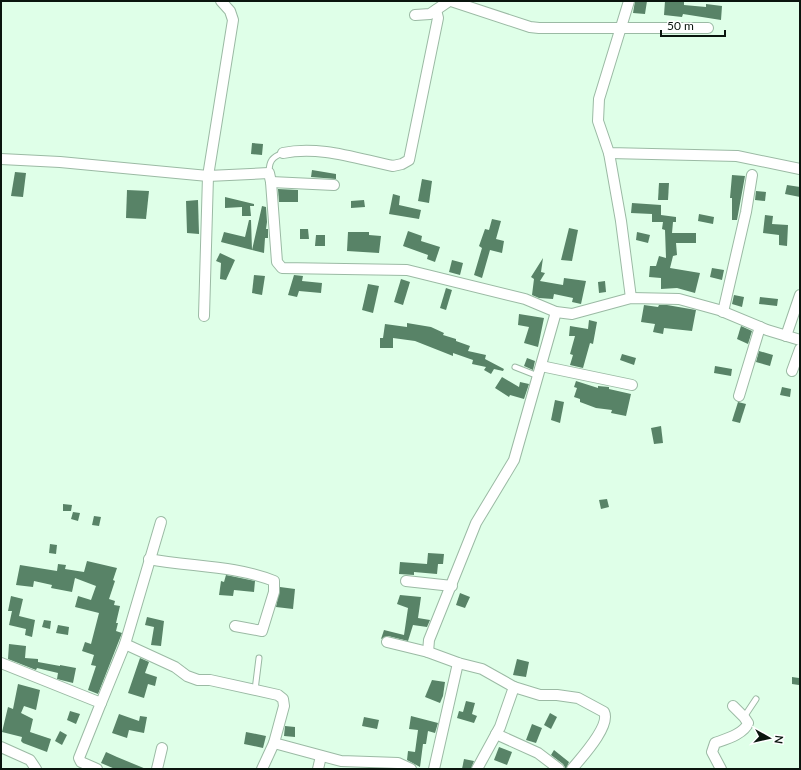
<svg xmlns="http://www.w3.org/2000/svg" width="801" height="770" font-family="Lato,sans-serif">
<rect width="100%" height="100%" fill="#dfffe8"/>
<g fill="#588367">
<path d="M635 1H647L645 14 633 13Z"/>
<path d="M665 1 684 2V5L706 7V4L722 6 721 20 683 14 682 17 664 15Z"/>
<path d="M252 143 263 144 262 155 251 154Z"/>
<path d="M312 170 336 174V179L311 177Z"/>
<path d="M15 172 26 173 23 197 11 196Z"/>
<path d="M732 175 745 176 737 220H732V198H730Z"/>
<path d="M422 179 432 181 429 203 418 201Z"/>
<path d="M659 183H669L668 200H658Z"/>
<path d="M787 185 800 187V197L785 194Z"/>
<path d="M278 189 298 190V202H279Z"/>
<path d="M127 190 149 191 146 219 126 218Z"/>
<path d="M756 191 766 192 765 201 755 200Z"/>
<path d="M393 194 400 196 399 205 421 210 419 219 389 214Z"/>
<path d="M225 197 254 204V206H250L251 216H242V207L225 208Z"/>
<path d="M198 200 199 234 187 233 186 201Z"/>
<path d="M364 200 365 207 351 208V201Z"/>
<path d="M632 203 661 205V215L676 217V222H673L672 233H696V243H676L677 255 673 256 670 268 700 273 695 293 677 288 661 289V278L649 277 650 266H656L659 256 666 258 665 230 662 229 663 222H652V214L631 213Z"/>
<path d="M262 206 266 207 267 222 266 229H268V238H265L264 253 252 250Z"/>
<path d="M699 214 714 217 713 224 698 221Z"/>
<path d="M765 215 773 216 772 224 788 225 787 246 779 245V235L763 233Z"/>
<path d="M492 219 501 221 496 239 504 241 502 253 490 250 482 278 474 275 482 248 479 246 485 229 489 230Z"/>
<path d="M249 220H251L252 250 221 242 224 232 245 237Z"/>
<path d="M569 228 578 230 572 261 561 260Z"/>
<path d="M300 229H308L309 239H300Z"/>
<path d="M408 231 422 236 421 241 440 247 435 262 427 259 428 255 403 246Z"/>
<path d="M348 232H369V235L381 236 379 253 347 251Z"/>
<path d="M637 232 650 235 648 243 636 240Z"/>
<path d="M316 235H325V246H315Z"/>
<path d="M220 253 235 260 226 280 220 279 221 263 216 261Z"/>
<path d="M543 258 541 272 545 273 540 281 563 285 564 278 586 281 581 304 572 302 573 298 554 294 553 299 539 298 532 295 534 279 531 277Z"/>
<path d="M452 260 463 263 460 275 449 272Z"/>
<path d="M712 268 724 270 722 280 710 277Z"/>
<path d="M254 275 265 276 262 295 252 293Z"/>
<path d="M294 275 303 276 302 281 322 283 321 293 299 291 297 297 288 295Z"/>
<path d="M401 279 410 282 403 305 394 302Z"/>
<path d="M605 281 606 292 599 293 598 282Z"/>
<path d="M368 284 379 286 373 313 362 310Z"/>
<path d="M446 288 452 290 446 310 440 308Z"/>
<path d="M734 295 744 297 742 307 732 304Z"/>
<path d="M760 297 778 299 777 306 759 304Z"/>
<path d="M644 305 658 307 659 305H667L696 310 692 331 664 328 663 334 653 332 655 324 641 322Z"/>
<path d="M519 314 544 318 538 347 524 343 529 327 518 325Z"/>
<path d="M589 320 597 322 593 344 590 343 583 368 570 365 573 355 570 354 575 336H569L570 326 588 329Z"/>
<path d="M407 323 431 327 444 333 443 335 456 339V341L470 346 468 351 486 355 485 359 504 369 503 371 494 369 491 374 484 370 486 367 472 364 473 360 453 353V356L415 341 393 338V348H380V338H383L385 324 407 327Z"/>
<path d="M741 326 752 331 748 344 737 339Z"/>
<path d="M759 351 773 355 770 366 756 362Z"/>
<path d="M622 354 636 358 634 365 620 360Z"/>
<path d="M527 358 535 361 533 370 524 366Z"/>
<path d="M715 366 732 369 731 376 714 373Z"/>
<path d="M502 377 519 387 520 382 529 384 524 399 510 395 509 397 495 388Z"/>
<path d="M576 381 598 388V386L609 387V389L631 394 626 416 611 413 612 410 596 408 580 402V399L574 397 577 388 574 387Z"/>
<path d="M782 387 791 389 790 397 780 395Z"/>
<path d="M555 400 564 402 560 423 551 420Z"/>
<path d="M738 402 746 404 740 423 732 421Z"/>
<path d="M661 426 663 443 654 444 651 428Z"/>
<path d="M607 499 609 507 601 509 599 500Z"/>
<path d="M63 504 72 505 71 511H63Z"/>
<path d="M73 512 80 513 78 521 71 519Z"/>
<path d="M94 516 101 517 99 526 92 525Z"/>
<path d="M50 544 57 545 56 554 49 553Z"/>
<path d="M428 553 444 554 443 564H438L437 574 414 572V575L399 574 400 562 427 564Z"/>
<path d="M87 561 117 568 113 580 115 581 109 599 115 601 114 605 120 606 116 623H118L116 631 122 633 98 694 88 690 96 666 91 665 94 655 82 651 85 642 91 644 99 613 75 607 78 596 91 600 96 586 75 578 72 592 51 588 52 585 34 581 33 587 16 585 20 565 57 571 58 564 66 565 65 569 84 572Z"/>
<path d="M226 575 255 581 254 592 234 590 233 596 219 595 221 581 224 582Z"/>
<path d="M280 587 295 589 293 609 276 607Z"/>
<path d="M460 593 470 597 465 608 456 605Z"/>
<path d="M400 595 421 597 418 618 430 620 427 627 413 625 408 641 388 636 381 639 384 630 404 635 408 608 397 604Z"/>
<path d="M11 596 23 599 19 616 35 620 32 637 25 635 26 629 9 625 12 611H8Z"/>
<path d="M147 617 164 621 161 646 151 645 154 627 145 625Z"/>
<path d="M44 620 51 621 50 629 42 627Z"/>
<path d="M58 625 69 627 68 635 56 633Z"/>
<path d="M9 644 26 646 25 658 38 659V662L60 666V665L76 668 73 683 57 679 58 673 37 668 36 670 8 659Z"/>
<path d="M140 658 149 662 145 673 157 677 155 686 148 684 144 698 128 693Z"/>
<path d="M517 659 529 662 526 677 513 675Z"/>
<path d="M792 677 799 678V685L792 684Z"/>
<path d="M432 680 445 682 443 696 440 703 425 697Z"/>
<path d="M18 684 40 690 36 710 24 706 21 713 33 719 30 732 51 739 47 752 23 743 21 741 22 737 2 732 8 707 13 709Z"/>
<path d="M466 701 475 703 472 714 477 716 474 723 457 718 459 711 463 712Z"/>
<path d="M70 711 80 714 76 724 67 720Z"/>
<path d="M550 713 557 717 551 729 544 725Z"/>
<path d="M119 714 139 721 140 716 147 717 144 733 129 730 127 738 112 733Z"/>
<path d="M411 716 438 723 435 733 428 731 426 744H423L420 767 407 760 408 751 415 752 418 730 409 729Z"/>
<path d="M364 717 379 720 377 729 362 726Z"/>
<path d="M532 724 542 728 536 743 526 740Z"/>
<path d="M285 726 295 727V737L284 736Z"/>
<path d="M60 731 67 735 62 745 55 741Z"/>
<path d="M246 732 266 736 263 748 244 744Z"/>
<path d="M499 747 512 752 507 765 494 760Z"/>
<path d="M554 750 569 762 566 769 563 764 551 755Z"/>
<path d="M106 752 117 757 146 769H115L101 763Z"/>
<path d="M464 759 474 761 471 769H462Z"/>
</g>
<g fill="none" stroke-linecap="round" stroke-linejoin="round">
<defs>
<g id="service">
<path d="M269 173C269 161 272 157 283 153"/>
<path d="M515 367 538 376"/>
<path d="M255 690 259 658"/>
<path d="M744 717 756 699"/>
</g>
<g id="minor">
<path d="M451 1 530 27 539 28H708"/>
<path d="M629 1 599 99 598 121 609 153 737 156 800 169"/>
<path d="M415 15 430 14 449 1"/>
<path d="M283 153C319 145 358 159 393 166L402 164 409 160 438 18 436 10"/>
<path d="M609 153 621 221 631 298"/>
<path d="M1 159 60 162 208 176 269 173 271 182 277 262 282 268 407 270 525 299 556 312 572 314 631 298 679 299 719 310 767 330 800 340"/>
<path d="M271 182 334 185"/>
<path d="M723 312 746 212 752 175"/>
<path d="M204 316 208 176 233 20 230 11 221 1"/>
<path d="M786 336 800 295"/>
<path d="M541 366 632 385"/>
<path d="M792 371 800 349"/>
<path d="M739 396 760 327"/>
<path d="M149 559C190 567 234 565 274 581V592L262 631 235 626"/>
<path d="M406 581 452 586"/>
<path d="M387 642 428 652 458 663 482 669 514 687 500 727 477 769"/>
<path d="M125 644 175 667 187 676 198 680H210L278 695 283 699 284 706 274 743 341 761 398 763 411 769"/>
<path d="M428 652 429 640 476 523 514 460 556 312"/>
<path d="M1 663 101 703 79 758 81 762 97 769"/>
<path d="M514 687 540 695H557L578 698 604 712C611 726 581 758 572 769"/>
<path d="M101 703 125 644 161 522"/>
<path d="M496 734 538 753 559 769"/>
<path d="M1 747 30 760 36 769"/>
<path d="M157 769 162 748"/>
<path d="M262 769 274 743"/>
<path d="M318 769 321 756"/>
<path d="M434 769 458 663"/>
<path d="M721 769 712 752 715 743C726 739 744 734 748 723L744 717 733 706"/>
</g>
</defs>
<use href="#service" stroke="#9bbaa4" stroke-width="7"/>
<use href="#minor" stroke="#9bbaa4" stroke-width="12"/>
<use href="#service" stroke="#fff" stroke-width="5"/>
<use href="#minor" stroke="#fff" stroke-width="10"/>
</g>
<rect width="801" height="770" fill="none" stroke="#0a150e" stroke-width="4"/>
<g transform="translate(769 738) rotate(98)" stroke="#ffffff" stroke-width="3" paint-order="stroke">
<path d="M0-3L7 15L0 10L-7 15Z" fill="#0a150e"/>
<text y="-6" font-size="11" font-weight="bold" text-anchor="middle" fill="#0a150e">N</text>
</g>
<path d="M661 30v6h64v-6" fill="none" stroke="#0a150e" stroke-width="2"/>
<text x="667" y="30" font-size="12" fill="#0a150e" stroke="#ffffff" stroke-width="3" paint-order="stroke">50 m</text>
</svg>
